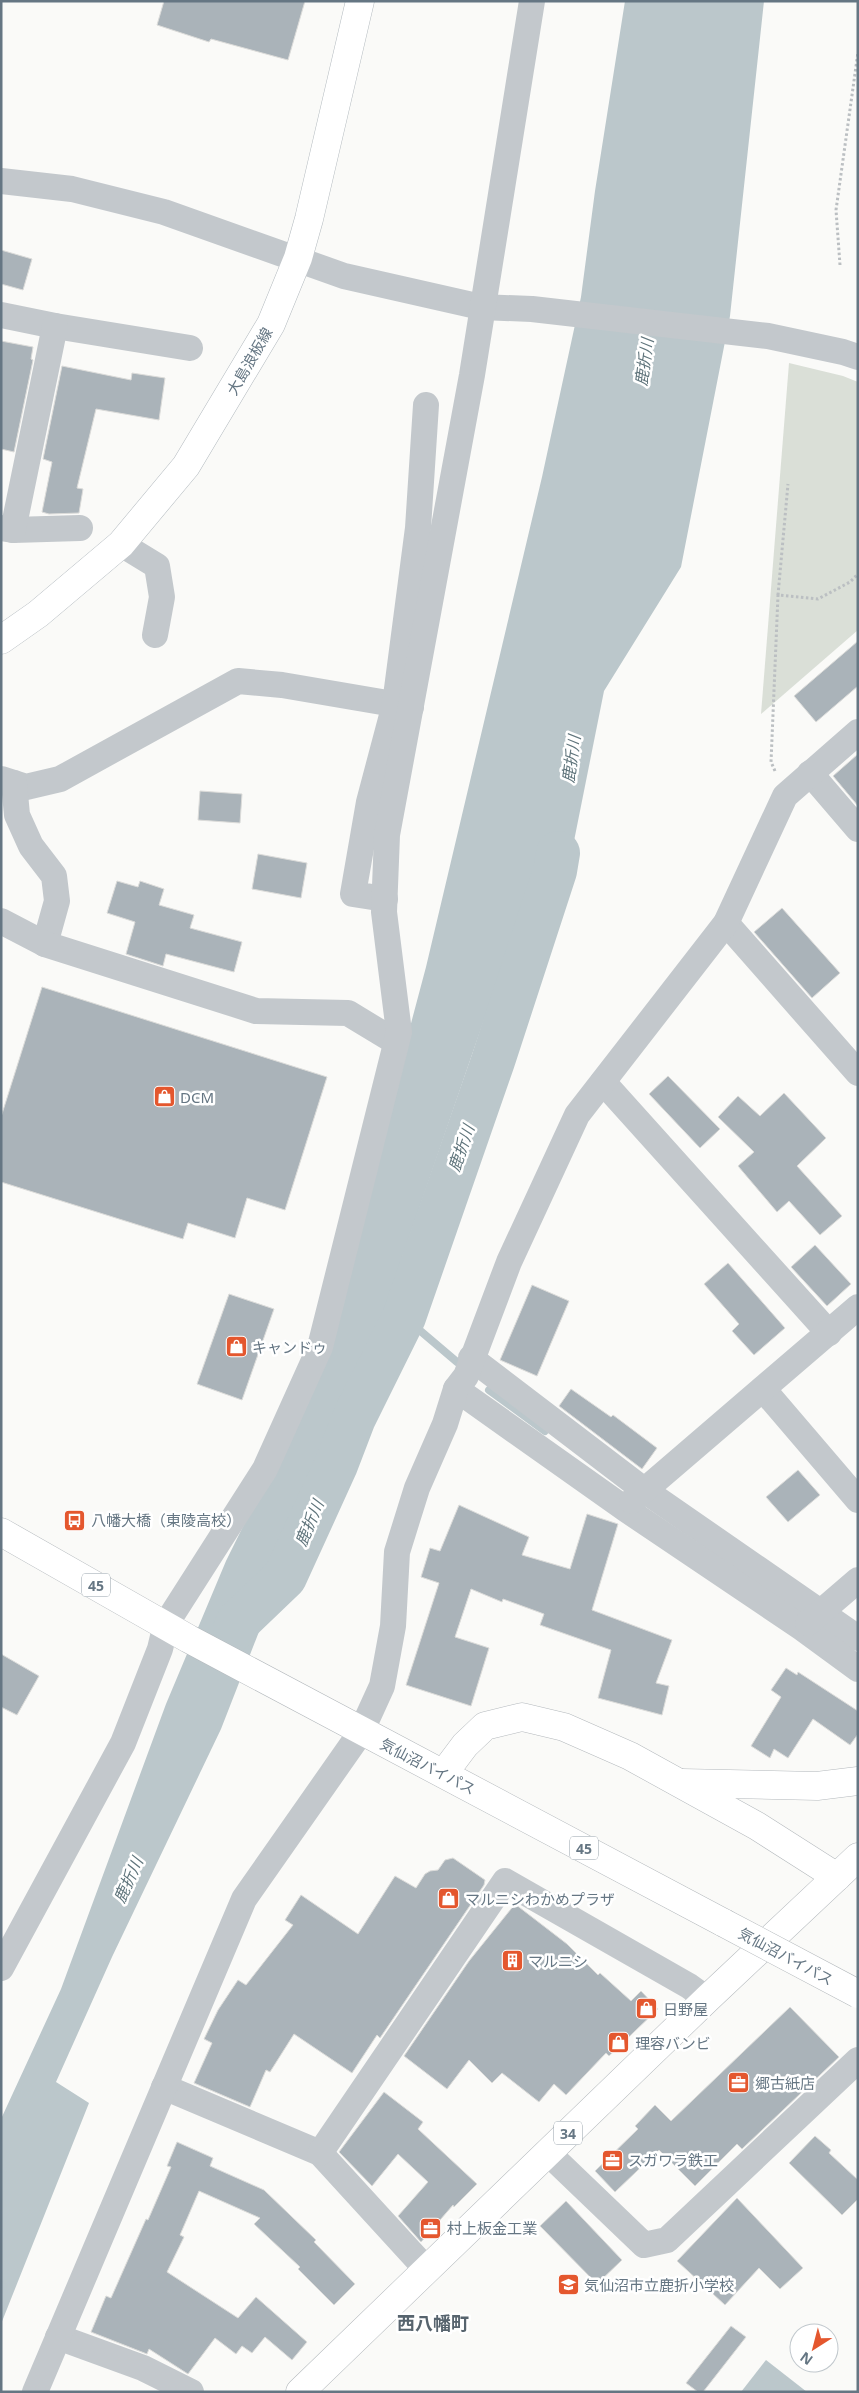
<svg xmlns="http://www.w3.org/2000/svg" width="859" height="2393" font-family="'Noto Sans','Noto Sans JP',sans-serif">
<rect width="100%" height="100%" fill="#fafaf8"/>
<path fill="#dadfd7" d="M789 363 843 376 858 382V630L761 714Z"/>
<g fill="#bbc7cb">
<path d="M625 1H764L730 316 681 567 604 691 568 871 498 979 356 1392 276 1588 221 1729 112 1957 56 2082 89 2103 1 2324V2119L61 1989 166 1704 226 1561 262 1488 335 1309 426 967 542 477 581 297 595 191Z"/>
<path d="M766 2360 807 2392H741Z"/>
</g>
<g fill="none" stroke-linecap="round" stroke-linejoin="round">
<g stroke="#bbc7cb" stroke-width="8">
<path d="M404 1317 457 1362"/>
<path d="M489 1390 545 1431"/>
</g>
<path stroke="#bbc7cb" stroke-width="44" d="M235 1629 238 1622 285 1577 336 1465 354 1418 404 1317 493 1061 555 871 558 853"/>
</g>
<g fill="#aab3b9" stroke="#dcdcda">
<path d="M164 1H305L288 60 211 39 209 42 157 25Z"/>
<path d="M1 250 32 259 23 290 1 284Z"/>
<path d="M1 341 33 347 31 359 33 360 14 452 1 449Z"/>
<path d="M62 366 131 380 132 373 165 378 159 420 96 409 77 488 83 489 79 513 49 514 42 512 52 462 43 459Z"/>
<path d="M858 641V686L816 722 794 696Z"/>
<path d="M858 754V806L833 776Z"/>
<path d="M200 791 242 794 240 823 198 820Z"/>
<path d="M258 854 307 863 301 898 252 889Z"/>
<path d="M117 881 138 887 140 881 164 889 159 905 194 915 190 928 242 942 234 972 166 954 163 966 126 954 135 922 107 913Z"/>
<path d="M782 908 840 973 812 998 754 932Z"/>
<path d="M42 987 327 1077 285 1210 247 1198 235 1238 188 1223 183 1239 1 1182V1117Z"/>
<path d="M668 1076 720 1129 700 1148 649 1094Z"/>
<path d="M784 1093 826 1138 797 1166 842 1216 820 1235 789 1201 777 1212 738 1166 754 1152 718 1117 738 1096 760 1116Z"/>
<path d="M815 1245 851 1284 827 1306 791 1267Z"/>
<path d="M728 1263 785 1328 754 1355 732 1331 739 1324 704 1284Z"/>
<path d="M532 1285 569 1301 537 1376 500 1360Z"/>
<path d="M229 1294 274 1309 242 1400 197 1384Z"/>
<path d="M571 1389 611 1417 613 1415 657 1448 642 1469 559 1406Z"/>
<path d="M798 1470 820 1495 788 1522 766 1497Z"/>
<path d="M459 1505 529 1537 522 1555 570 1569 587 1514 618 1524 592 1610 672 1640 656 1683 669 1686 662 1715 598 1698 611 1650 540 1625 544 1614 503 1599 502 1602 471 1589 455 1637 489 1648 471 1706 406 1685 439 1583 421 1577 430 1548 440 1551Z"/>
<path d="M1 1654 39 1676 17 1715 1 1707Z"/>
<path d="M786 1668 797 1675 798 1672 858 1711V1734L850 1745 813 1719 788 1758 774 1749 770 1758 751 1746 781 1697 771 1690Z"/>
<path d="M453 1858 485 1880 484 1885 380 2038 377 2035 352 2073 294 2034 270 2072 266 2070 250 2107 194 2083 212 2043 204 2039 218 2010 238 1980 246 1985 293 1925 285 1920 301 1895 358 1934 395 1876 416 1888 425 1874 430 1871 438 1870 445 1860Z"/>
<path d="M515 1904 567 1944 598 1975 600 1973 631 2001 641 1991 658 2009 609 2056 606 2053 566 2095 554 2084 539 2102 502 2073 492 2083 469 2060 447 2089 404 2056 469 1961Z"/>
<path d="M790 2007 839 2057 742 2149 737 2144 695 2186 659 2150 615 2192 595 2171 638 2129 635 2126 655 2105 671 2121Z"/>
<path d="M384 2092 423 2122 418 2129 477 2184 454 2207 453 2205 421 2242 398 2216 428 2182 398 2154 372 2186 339 2152Z"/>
<path d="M815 2136 831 2150 829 2153 858 2180V2199L842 2215 789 2163Z"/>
<path d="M177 2142 213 2158 210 2166 264 2190 316 2240 314 2242 355 2284 334 2305 298 2269 300 2267 254 2224 260 2218 199 2191 180 2235 184 2237 167 2272 238 2318 256 2297 307 2342 292 2360 265 2337 252 2353 242 2346 236 2354 215 2338 188 2374 149 2349 147 2354 91 2332 106 2296 111 2298 146 2219 148 2220 171 2167 167 2166Z"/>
<path d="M737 2198 803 2268 780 2289 759 2268 725 2305 677 2261Z"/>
<path d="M566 2201 622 2260 597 2284 540 2226Z"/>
<path d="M731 2326 746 2337 703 2392H698L686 2383Z"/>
</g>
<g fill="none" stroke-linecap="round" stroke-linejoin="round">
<defs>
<path id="secondary" d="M1 640 38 614 121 544 186 466 271 324 298 258 309 219 360 1"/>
<path id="primary" d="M300 2392 707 1999 858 1857"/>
<g id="trunk">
<path d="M1 1532 189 1639 724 1923"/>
<path d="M444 1773 465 1745 485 1726 522 1717 564 1727 630 1756 757 1826 837 1877"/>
<path d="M682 1783 817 1786 858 1781"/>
</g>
</defs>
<use href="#secondary" stroke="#b3babf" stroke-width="29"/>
<use href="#primary" stroke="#b5babe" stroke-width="29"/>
<use href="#trunk" stroke="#b4b9bd" stroke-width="29"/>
<g stroke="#bbbfc2" stroke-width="3" stroke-dasharray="2.5 2.5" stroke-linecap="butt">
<path d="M840 265 836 210 858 52"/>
<path d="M778 595 788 484"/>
<path d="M775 771 771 762 778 595 818 599 850 582 858 574"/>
</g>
<g stroke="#c3c8cc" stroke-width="26">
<path d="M1 181 72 189 164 212 344 276 481 307 532 309 768 336 843 352 858 357"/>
<path d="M1 315 55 326 190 348"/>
<path d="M1 528 13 530 80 528"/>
<path d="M13 530 55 326"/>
<path d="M121 544 157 566 162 597 155 635"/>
<path d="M810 773 858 829"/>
<path d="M1 779 26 787 60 779 238 681 282 685 411 707"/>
<path d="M14 783 17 815 31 846 54 876 57 901 45 944"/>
<path d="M385 899 353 894 369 802 395 704 418 528 426 405"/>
<path d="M1 921 45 944 256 1011 348 1013 396 1042"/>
<path d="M726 923 858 1073"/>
<path d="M603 1082 829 1333"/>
<path d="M471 1358 644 1490 858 1638"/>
<path d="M456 1389 624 1508 802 1628 858 1669"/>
<path d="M763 1389 858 1500"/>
<path d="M632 1501 858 1307"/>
<path d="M808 1623 858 1580"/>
<path d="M1 1968 123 1743 160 1649 166 1624 265 1469 320 1347 399 1032 384 912 387 835 472 375 532 1"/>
<path d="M164 2087 320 2153 427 2270"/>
<path d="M320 2153 505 1881 689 1986 707 1999"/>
<path d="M548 2153 644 2245 667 2240 858 2060"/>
<path d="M58 2337 143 2368 191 2392"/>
<path d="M35 2392 244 1899 361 1732 382 1686 393 1626 397 1552 417 1488 445 1424 456 1389 466 1376 509 1262 577 1115 726 923 785 796 858 732"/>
</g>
<use href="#secondary" stroke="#fff" stroke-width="28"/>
<use href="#primary" stroke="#fff" stroke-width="28"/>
<use href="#trunk" stroke="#fff" stroke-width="28"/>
<defs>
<path id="trunk-bridge" d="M724 1923 858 1994"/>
</defs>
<use href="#trunk-bridge" stroke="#b4b9bd" stroke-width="29" stroke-linecap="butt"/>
<use href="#trunk-bridge" stroke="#fff" stroke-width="28"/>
</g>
<defs>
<symbol id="shop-square" viewBox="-11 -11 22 22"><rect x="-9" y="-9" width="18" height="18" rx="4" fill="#e4572e" stroke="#fff"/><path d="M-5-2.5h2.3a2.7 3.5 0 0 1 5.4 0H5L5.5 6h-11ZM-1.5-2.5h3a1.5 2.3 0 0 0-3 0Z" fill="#fff"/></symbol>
<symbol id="bus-square" viewBox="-11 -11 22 22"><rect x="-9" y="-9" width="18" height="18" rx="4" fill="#e4572e" stroke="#fff"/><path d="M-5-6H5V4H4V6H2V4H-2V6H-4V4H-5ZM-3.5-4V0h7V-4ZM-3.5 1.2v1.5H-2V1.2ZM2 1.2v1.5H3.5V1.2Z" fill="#fff"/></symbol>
<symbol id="building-square" viewBox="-11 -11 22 22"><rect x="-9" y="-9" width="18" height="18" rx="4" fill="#e4572e" stroke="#fff"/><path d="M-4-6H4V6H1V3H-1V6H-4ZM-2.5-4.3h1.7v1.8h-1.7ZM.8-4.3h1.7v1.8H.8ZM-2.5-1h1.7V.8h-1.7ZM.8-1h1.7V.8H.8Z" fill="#fff"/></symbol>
<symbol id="office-square" viewBox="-11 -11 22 22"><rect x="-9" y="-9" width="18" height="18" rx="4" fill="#e4572e" stroke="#fff"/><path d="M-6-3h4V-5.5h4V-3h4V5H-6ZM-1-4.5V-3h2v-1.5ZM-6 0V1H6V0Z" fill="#fff"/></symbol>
<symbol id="school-square" viewBox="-11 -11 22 22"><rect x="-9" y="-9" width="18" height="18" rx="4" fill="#e4572e" stroke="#fff"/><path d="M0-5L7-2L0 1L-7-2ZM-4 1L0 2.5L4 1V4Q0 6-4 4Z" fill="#fff"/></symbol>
</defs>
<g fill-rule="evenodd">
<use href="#shop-square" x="152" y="1084" width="25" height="25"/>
<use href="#shop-square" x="224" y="1334" width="25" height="25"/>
<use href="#bus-square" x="62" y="1508" width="25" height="25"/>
<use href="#shop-square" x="436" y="1886" width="25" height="25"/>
<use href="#building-square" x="500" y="1948" width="25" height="25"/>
<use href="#shop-square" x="634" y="1996" width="25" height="25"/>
<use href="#shop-square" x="606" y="2030" width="25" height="25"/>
<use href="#office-square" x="726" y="2070" width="25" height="25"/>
<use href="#office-square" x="600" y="2148" width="25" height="25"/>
<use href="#office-square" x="418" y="2216" width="25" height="25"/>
<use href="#school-square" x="556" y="2272" width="25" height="25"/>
</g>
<g text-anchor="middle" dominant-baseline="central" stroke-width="5" stroke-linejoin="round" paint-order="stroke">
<g fill="#fff" stroke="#939fa8" stroke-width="1">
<rect x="82" y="1573.5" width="28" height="23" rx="4"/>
<rect x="570" y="1836.5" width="28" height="23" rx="4"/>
<rect x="554" y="2121.5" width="28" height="23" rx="4"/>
</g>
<g font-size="14" font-weight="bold" fill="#657683">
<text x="96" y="1585">45</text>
<text x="584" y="1848">45</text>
<text x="568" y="2133">34</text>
</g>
<g font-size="15" fill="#657683" stroke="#fff">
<text transform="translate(249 361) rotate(-60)">大島浪板線</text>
<text transform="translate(428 1766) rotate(27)">気仙沼バイパス</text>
<text transform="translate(786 1956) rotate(28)">気仙沼バイパス</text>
</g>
<g font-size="15" fill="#657683" stroke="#fff" text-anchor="start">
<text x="180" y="1097">DCM</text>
<text x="252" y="1347">キャンドゥ</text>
<text x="91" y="1520">八幡大橋（東陵高校）</text>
<text x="465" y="1899">マルニシわかめプラザ</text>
<text x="528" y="1961">マルニシ</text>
<text x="663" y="2009">日野屋</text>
<text x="635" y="2043">理容バンビ</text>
<text x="755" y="2083">郷古紙店</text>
<text x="628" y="2160">スガワラ鉄工</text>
<text x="447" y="2228">村上板金工業</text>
<text x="584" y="2285">気仙沼市立鹿折小学校</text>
</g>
<g font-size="16" font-style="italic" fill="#60757c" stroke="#fff">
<text transform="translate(644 362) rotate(-82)">鹿折川</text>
<text transform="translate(571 759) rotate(-82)">鹿折川</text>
<text transform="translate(461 1148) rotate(-71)">鹿折川</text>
<text transform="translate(309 1523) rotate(-67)">鹿折川</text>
<text transform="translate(128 1880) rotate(-66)">鹿折川</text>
</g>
<g font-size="18" font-weight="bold" fill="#57646e" stroke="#fff">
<text x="433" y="2323">西八幡町</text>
</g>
</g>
<rect width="859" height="2393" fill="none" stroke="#657683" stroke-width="5"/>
<g transform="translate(814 2348) rotate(216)"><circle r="24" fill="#ffffff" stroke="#c1c8cd"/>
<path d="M0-4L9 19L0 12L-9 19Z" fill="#e4572e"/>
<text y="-8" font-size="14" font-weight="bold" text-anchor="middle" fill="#657683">N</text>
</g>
</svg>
